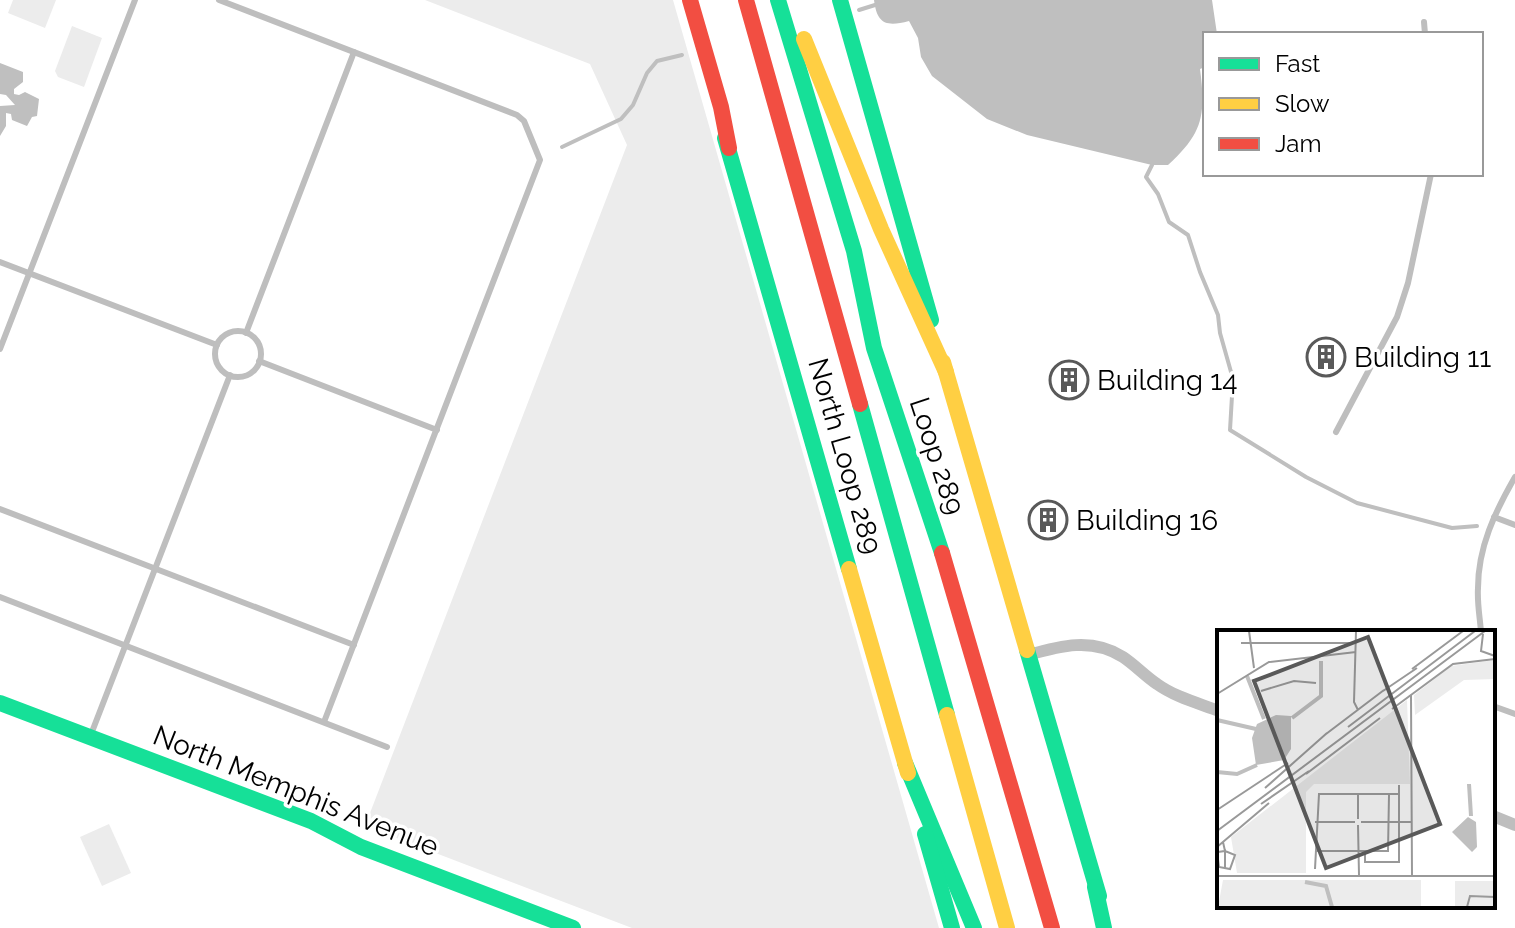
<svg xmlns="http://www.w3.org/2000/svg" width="1515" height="928" font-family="Raleway,sans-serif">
<rect width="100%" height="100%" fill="#fff"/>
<g fill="#ececec">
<path d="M13 0H56L45 28 8 13Z"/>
<path d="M425 0H673L939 928H632L365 826 627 145 590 64Z"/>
<path d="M72 26 102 38 84 87 58 77 55 71Z"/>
<path d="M109 824 131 873 102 886 80 837Z"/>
</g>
<g fill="#bfbfbf">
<path d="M874 0H1212L1217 34H1205V67L1200 69C1206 115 1203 133 1168 165H1152L1027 135 987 119 932 76 921 57 918 38 909 21C886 27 877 24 874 0Z"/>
<path d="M0 63 23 72V82L14 89V94L19 95 25 92 39 99 37 116 32 117 27 126 12 120 11 114 6 113V126L0 136V106L15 105 6 95 0 94Z"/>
</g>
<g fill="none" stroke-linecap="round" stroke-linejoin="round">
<g stroke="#bfbfbf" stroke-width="4">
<path d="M859 10 875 5"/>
<path d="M562 147 621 119 633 105 647 73 657 61 682 55"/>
<path d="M1152 165 1146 177 1158 194 1169 222 1188 235 1200 272 1218 315 1220 333 1233 379 1230 430 1306 477 1357 503 1452 528 1477 526"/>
</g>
<g stroke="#bebebe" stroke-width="6">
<path d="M219 0 517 115 524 121 540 160 324 722"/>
<path d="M1424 22 1425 34"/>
<path d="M0 262 217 345"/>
<circle cx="238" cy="354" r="23"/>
<path d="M246 333 354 52"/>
<path d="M0 349 135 0"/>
<path d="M259 361 437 430"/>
<path d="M1336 432 1397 317 1408 283 1431 174"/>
<path d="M0 509 354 645"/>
<path d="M1494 517 1515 525"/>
<path d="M0 597 387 747"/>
<path d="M1481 632C1480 618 1477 603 1478 588 1478 547 1495 512 1515 477"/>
<path d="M1493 706 1515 714"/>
<path d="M90 737 230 375"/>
</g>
<g stroke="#bebebe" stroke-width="12">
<path d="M1028 655C1060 646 1092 637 1123 657 1135 665 1145 676 1157 684 1175 697 1198 703 1219 711"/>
<path d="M1493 816 1515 825"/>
</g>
<g stroke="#16e098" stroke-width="16">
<path d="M778 0 854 251 874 348 942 553"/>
<path d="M840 0 931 320"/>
<path d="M725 138 849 569"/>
<path d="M860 404 947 715"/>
<path d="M1027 650 1099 896"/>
<path d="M0 703 311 821 361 847 573 928"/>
<path d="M905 763 974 928"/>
<path d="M925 834 952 928"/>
<path d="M1095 887 1104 928"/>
</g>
<g stroke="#ffcf43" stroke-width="16">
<path d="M804 39 881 229 946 372"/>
<path d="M943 362 1027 650"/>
<path d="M849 569 908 773"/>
<path d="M947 715 1007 928"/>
</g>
<g stroke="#f24e42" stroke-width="16">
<path d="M690 0 721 107 729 148"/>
<path d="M746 0 860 404"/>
<path d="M942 553 1052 928"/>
</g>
</g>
<defs>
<symbol id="building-ring" viewBox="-11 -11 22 22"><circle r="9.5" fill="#fff" stroke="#595959" stroke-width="1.5"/><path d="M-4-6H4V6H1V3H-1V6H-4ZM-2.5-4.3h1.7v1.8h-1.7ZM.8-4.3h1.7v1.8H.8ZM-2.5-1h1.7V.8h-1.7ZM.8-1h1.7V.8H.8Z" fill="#595959"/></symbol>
</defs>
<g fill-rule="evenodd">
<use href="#building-ring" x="1304" y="335" width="44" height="44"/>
<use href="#building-ring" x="1047" y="358" width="44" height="44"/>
<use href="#building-ring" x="1026" y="498" width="44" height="44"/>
</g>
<g text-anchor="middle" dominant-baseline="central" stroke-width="7" stroke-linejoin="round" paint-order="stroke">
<g font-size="28" fill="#000" stroke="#fff" text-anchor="start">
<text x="1354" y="357">Building 11</text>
<text x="1097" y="380">Building 14</text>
<text x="1076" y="520">Building 16</text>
</g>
<g font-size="28" fill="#000" stroke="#fff">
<text transform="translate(845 456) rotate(74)">North Loop 289</text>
<text transform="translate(937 456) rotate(72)">Loop 289</text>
<text transform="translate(296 791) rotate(22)">North Memphis Avenue</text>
</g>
</g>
<g transform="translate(1217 630)">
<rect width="278" height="278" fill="#fff"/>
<path d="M278 30V49L247 50 198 85 197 65 234 36ZM190 70 193 154H97L89 162V243H20L14 207ZM6 250H204V277H1ZM238 251H278V277H238Z" fill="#ececec"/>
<path d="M59 85 74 86V119L67 130 39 135 35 108 40 94ZM251 187 259 192 260 217 255 222 235 202Z" fill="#bfbfbf"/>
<path fill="none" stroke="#bfbfbf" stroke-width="4" d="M30 46 47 89M75 88 104 66V31M0 90 39 99M0 142 20 144 40 135M252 154 254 186M88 252 109 256 115 277"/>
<path fill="none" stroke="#999" stroke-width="2" d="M32 1 37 38M139 1 137 72 141 80M266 4 264 21 278 26M24 13H135M195 39 246 1M44 61 77 51 99 53M166 61 200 38M0 64 52 32 139 22M194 65 195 245M175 79 236 34 278 29M131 97 258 1M109 104 167 60M89 144 163 88M48 158 110 103M141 164V189M44 174 92 141M0 180 71 133M98 192H138M144 192H195M141 195 142 245M0 201 268 1M0 217 52 173M0 221 2 237 13 239 18 225 8 221 6 212M98 221H171L172 165M148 221V232H182V155M1 222 8 221V239M98 239 102 164H182M0 246H278M250 277 253 266 278 267"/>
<path fill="#595959" fill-opacity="0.15" stroke="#595959" stroke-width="4" d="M151 7 223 194 109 238 37 51Z"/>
<rect width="278" height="278" fill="none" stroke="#000" stroke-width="4"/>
</g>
<rect x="1203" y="32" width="280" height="144" fill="#ffffff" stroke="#999999" stroke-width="2"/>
<rect x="1219" y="58" width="40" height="12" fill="#16e098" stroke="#999999" stroke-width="2"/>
<text x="1275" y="72" font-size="24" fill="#000000">Fast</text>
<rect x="1219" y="98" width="40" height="12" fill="#ffcf43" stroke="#999999" stroke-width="2"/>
<text x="1275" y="112" font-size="24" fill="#000000">Slow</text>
<rect x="1219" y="138" width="40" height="12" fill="#f24e42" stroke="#999999" stroke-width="2"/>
<text x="1275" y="152" font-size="24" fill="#000000">Jam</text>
</svg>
